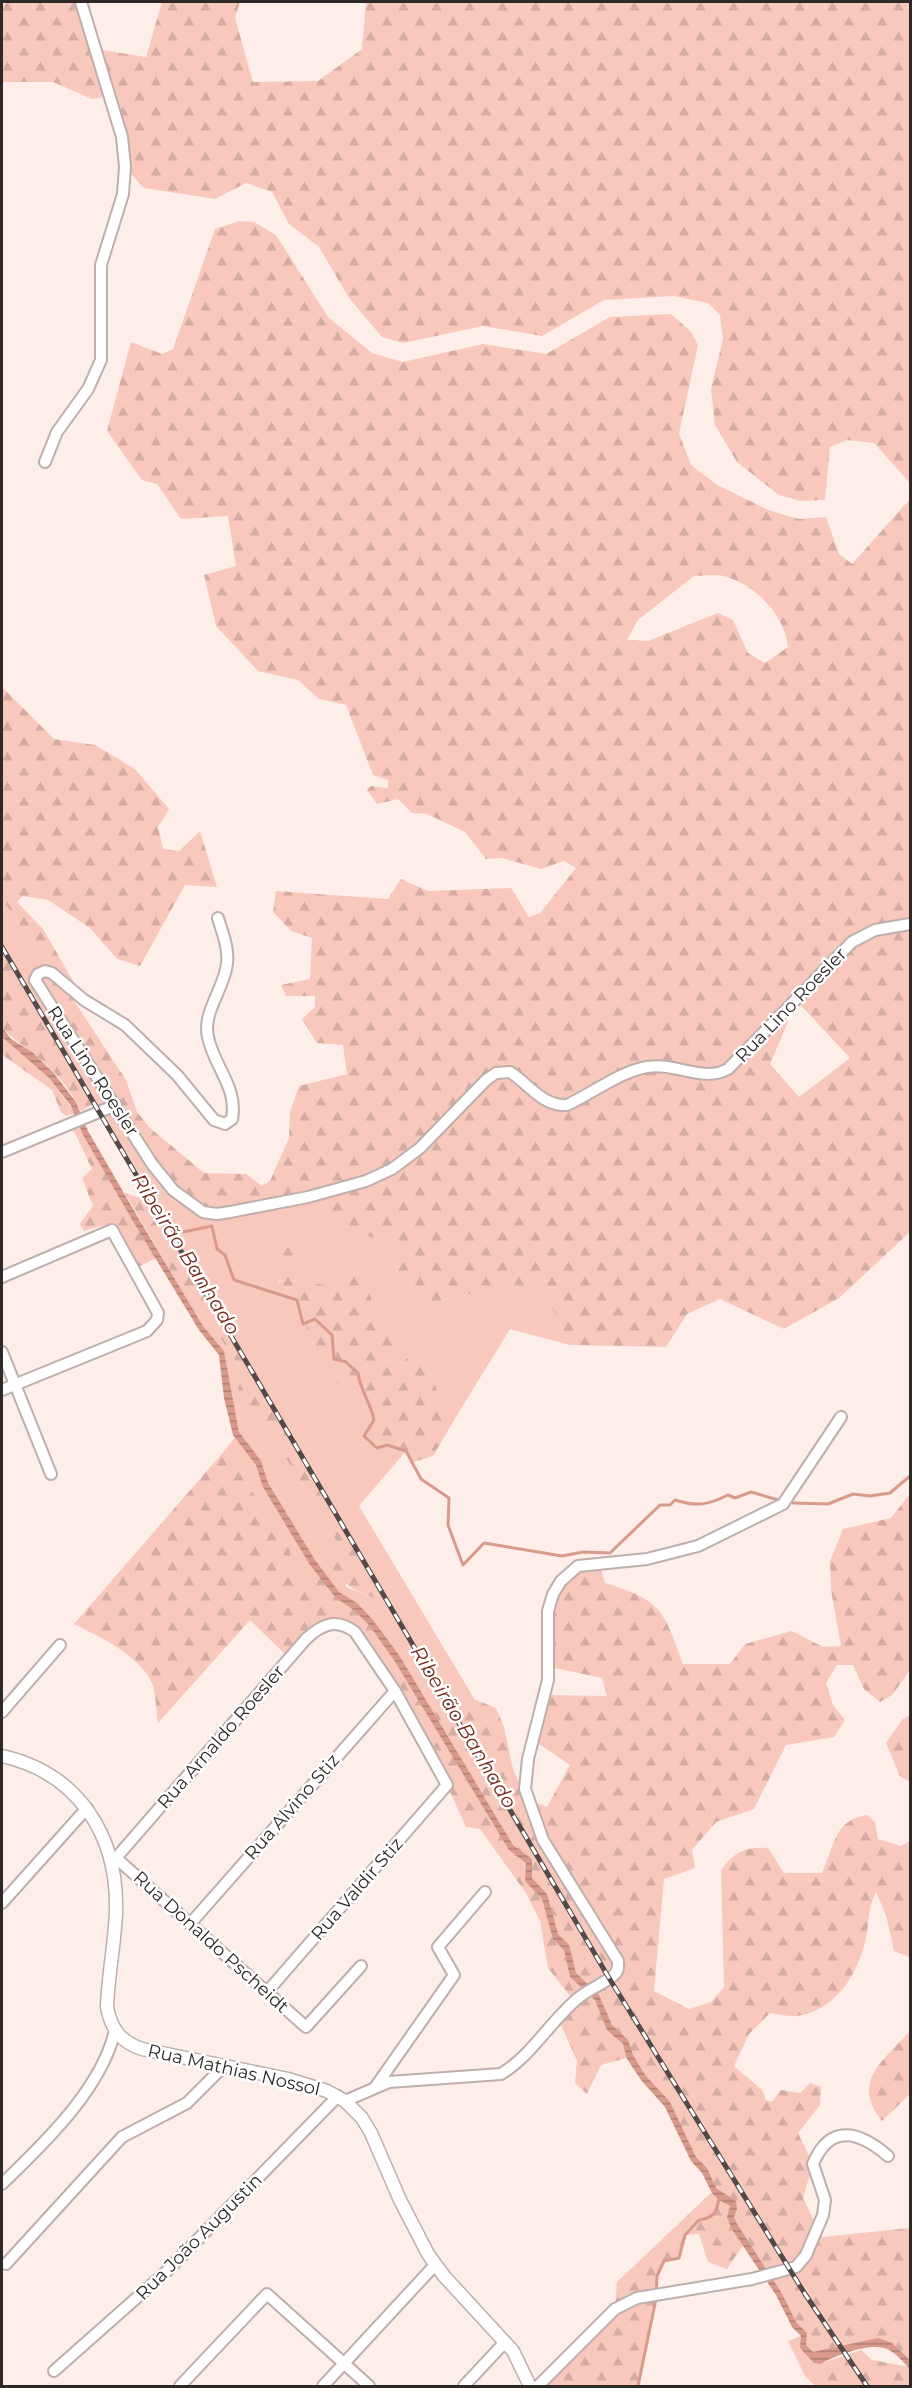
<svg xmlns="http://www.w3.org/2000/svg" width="912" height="2388" font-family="Montserrat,sans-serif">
<defs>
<pattern id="forest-firs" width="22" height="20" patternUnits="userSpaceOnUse" patternTransform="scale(1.5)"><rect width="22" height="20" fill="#f8c8bd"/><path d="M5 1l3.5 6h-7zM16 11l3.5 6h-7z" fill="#d5aca2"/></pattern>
<pattern id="water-rules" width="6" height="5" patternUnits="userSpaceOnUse" patternTransform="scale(1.5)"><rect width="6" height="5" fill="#d99a8c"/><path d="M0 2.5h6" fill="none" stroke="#b07e72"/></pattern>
</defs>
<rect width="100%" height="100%" fill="#fdeeea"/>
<g fill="#f8c8bd">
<path d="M2 905 7 906 52 973 152 1164 308 1197 335 1222 387 1244 412 1308 507 1285 546 1295 570 1345 510 1329 459 1412 445 1408 420 1352 401 1362 393 1349V1335L379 1324 366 1282 348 1268 325 1285 308 1283 297 1268 286 1246 279 1260 282 1270 279 1282 297 1300 321 1368 336 1383 350 1387 371 1406 374 1420 387 1445 406 1451 359 1506 475 1700 429 1681 420 1699 321 1571 304 1581 291 1574 290 1550 225 1450 239 1432 224 1351 203 1326 182 1291H189L243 1372 238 1389C248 1408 257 1428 275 1440L343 1550 346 1587 389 1604 172 1229 2 947Z"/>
<path d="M801 2336 821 2364 825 2362 819 2386H815L805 2376 788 2341Z"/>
</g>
<g fill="url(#forest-firs)" fill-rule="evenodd">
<path d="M9 2H81L96 49 146 57 162 2H240L235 18 253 82 318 81 362 49 366 2H910V483L874 443 847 440 830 447 825 500 801 501 779 495 737 462 715 425 711 389 723 339 720 315 708 303 673 296 604 300 542 336 483 326 403 343 382 337 349 298 319 247 289 224 272 192 246 183 215 199 144 188 125 167 110 96 92 99 53 82H2V5Z"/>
<path d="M240 221 254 222 276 235 328 317 372 353 403 362 483 344 546 354 610 317 671 314 691 332 698 345 679 433 691 465 717 485 771 511 799 519 826 517 839 554 852 564 910 499V1232L839 1298 784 1329 720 1299 687 1314 666 1347 570 1345 546 1295 507 1285 412 1308 387 1244 335 1222 308 1197 217 1214 173 1190 35 980 51 972 7 906 2 905V687L54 739 95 745 135 769 169 809 158 827 163 849 179 851 200 831 217 887 185 885 140 966 117 959 90 928 48 900 23 896 17 902 43 929 84 1000 65 987 126 1080 137 1112 150 1128 204 1173 246 1174 262 1186 270 1181 289 1138 290 1112 299 1086 347 1074 343 1045 317 1043 302 1019 315 1007V996H286L281 985 310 979 312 938 291 931 273 912 276 891 388 899 401 879 428 891 511 888 529 917 540 913 576 868 564 861 541 869 502 858 486 859 465 832 427 814 412 813 398 799 377 804 367 790 371 786 388 788V780L373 775 346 705 319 699 298 680 258 671 216 626 204 575 236 566 228 516 181 519 157 484 142 480 107 431 131 342 162 354 173 349 215 229ZM694 576C704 576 718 574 727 577 757 586 785 616 788 647L765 663 748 653 733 620 718 613 648 641 627 640 638 620ZM795 999 850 1058 799 1097 770 1064 788 1022 781 1013Z"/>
<path d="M2 947 93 1104 81 1111C71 1089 51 1066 31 1052 20 1043 11 1038 2 1027Z"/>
<path d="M2 1037 49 1078 75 1113 66 1116 61 1112 52 1090 4 1056 2 1052Z"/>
<path d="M77 1124 151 1248 156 1258 136 1268C131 1256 124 1226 108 1226 101 1225 91 1229 84 1231L80 1224 93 1206 82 1178 92 1169 72 1127Z"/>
<path d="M125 1193 141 1198 173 1229 390 1604C360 1592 344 1590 327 1560L342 1550 275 1440C257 1428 248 1408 238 1389L243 1372 189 1291H182Z"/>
<path d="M286 1245 300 1251 301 1261 297 1268 308 1282 325 1285 348 1268 366 1282 379 1324 393 1335V1349L401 1362 420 1351 445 1408 459 1412 433 1456 411 1463 406 1451 387 1445 377 1448 364 1436 374 1420 371 1406 350 1387 336 1383 321 1368 297 1300 280 1293C279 1281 282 1272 279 1260Z"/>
<path d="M225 1450 290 1550 292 1574 304 1581 321 1571 337 1594 371 1622 421 1698 429 1681 496 1708 504 1727 513 1769 527 1799 547 1807 570 1765 533 1740 546 1695 607 1696 602 1678 550 1667 548 1611 567 1574 599 1563 605 1583C662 1600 664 1611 683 1664H730L745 1644 792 1631 823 1647 841 1646 831 1590 830 1561 843 1529 891 1518 910 1494V1670L892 1695 880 1702 864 1689 853 1665H837L826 1683 833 1705 845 1720 834 1737 786 1745 754 1809 716 1822 692 1850 695 1868 664 1879 654 1991 689 2009 711 2002 724 1987 721 1870C734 1852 746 1846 768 1848L784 1873H822C835 1845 834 1820 867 1815L875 1822 878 1839 901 1846 910 1841V1957L894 1951 886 1915 876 1892C866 1910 870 1928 864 1946 855 1979 833 2011 797 2016 789 2017 778 2014 770 2013L749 2034 734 2066 762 2090 766 2100 772 2102 781 2090 800 2093 810 2083 821 2087 820 2105 798 2133 813 2164 803 2198 822 2237 910 2228V2364L878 2342 814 2358 803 2346 804 2334 744 2244 727 2269 708 2262 699 2234 685 2235 679 2258 664 2261 657 2276 656 2299 638 2386H546L543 2381 615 2309 617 2282 714 2190 694 2158 667 2104 630 2057 601 2065 587 2094 575 2083 577 2061 558 2018 574 2001 548 1968 540 1921 526 1893 480 1829 466 1827 447 1785 362 1640 331 1623 289 1658 250 1620 158 1723C156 1712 156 1700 154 1689 146 1658 100 1637 74 1624Z"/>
<path d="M910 1715V1782L900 1776 886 1743 902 1720Z"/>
<path d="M910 2031V2094L882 2121C850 2082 884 2060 910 2031Z"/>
<path d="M861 2350 872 2360 910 2367V2386H819L825 2362Z"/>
</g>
<path fill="url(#water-rules)" d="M2 1027 11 1039 32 1052 53 1072 76 1102 88 1131 139 1219 203 1326 224 1351 239 1432 261 1461 268 1483 315 1560 339 1592 357 1603 373 1620 399 1655 513 1845 532 1859V1878L547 1894 558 1934 569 1945 576 1973 599 1995 612 2025 628 2040 633 2055 645 2075 670 2102 696 2157 707 2168 716 2188 736 2201 737 2209 734 2217 737 2224 781 2292 796 2322 807 2333 806 2345 813 2352 878 2338 892 2343 910 2360V2369C904 2363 897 2354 889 2350 873 2341 836 2355 821 2364L814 2363 800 2348 801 2336 792 2327 776 2295 731 2228 727 2217 730 2206 719 2200 712 2193 702 2173 691 2161 665 2107 641 2080 627 2059 623 2044 607 2030 595 2000 570 1977 564 1950 553 1939 542 1899 525 1881 526 1863 509 1850 394 1660 369 1625 354 1610 335 1597 310 1565 263 1487 256 1465 233 1435 224 1398 219 1355 199 1330 134 1223 83 1135 71 1106 49 1078 2 1037Z"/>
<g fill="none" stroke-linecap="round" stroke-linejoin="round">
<g stroke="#d99a8c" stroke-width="3">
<path d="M183 1232 212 1226 217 1249 225 1255 234 1280 297 1300 303 1324 315 1319 332 1335 334 1359 346 1362 358 1373C360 1390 371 1403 374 1420L364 1436 377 1448 387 1445 406 1451 421 1479 449 1498 448 1525 463 1565 484 1543 562 1556 583 1552 610 1553 660 1505H670L675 1500C697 1507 708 1505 728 1495L735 1498 751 1492 782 1501"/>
<path d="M793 1503 828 1504 853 1494 870 1496 890 1493 910 1476"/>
<path d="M638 2386 656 2299 657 2276 664 2261 679 2258 685 2235 699 2220C714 2218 717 2212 719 2198"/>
</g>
<defs>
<g id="minor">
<path d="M45 462 57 432 88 389 101 360V265L123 194 125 167 122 137 81 2"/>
<path d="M218 918C222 932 229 948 227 963 225 988 202 1012 208 1037 214 1067 238 1087 232 1119L225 1124 214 1120 177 1075 125 1025 84 1000 52 973 45 971 38 974 35 980 152 1164 173 1190 203 1212 217 1214 230 1212 308 1197 366 1181 392 1169 420 1148 486 1080 496 1073 510 1072C529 1084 543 1107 567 1105 593 1093 619 1072 647 1067 675 1062 703 1083 728 1069L852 942 875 930 910 924"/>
<path d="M2 1152 116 1105"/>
<path d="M2 1277 112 1230 158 1313 157 1320 147 1331 2 1390"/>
<path d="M2 1352 51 1474"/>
<path d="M2 1712 60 1645"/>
<path d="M116 1858 306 2027 361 1966"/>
<path d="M110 1860 116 1858 306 1639C322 1624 336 1618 355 1632L395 1691 447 1785 267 1992"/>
<path d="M2 1903 87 1808"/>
<path d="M190 1924 395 1691"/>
<path d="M376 2086 454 1975 438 1947 485 1892"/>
<path d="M345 2101 389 2082 501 2074C531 2056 550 2022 577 1999 587 1990 609 1981 615 1974 619 1970 618 1966 618 1961L543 1840 525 1789 528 1759 548 1680V1611L553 1594 561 1581 578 1566 647 1559 698 1546 783 1504 841 1417"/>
<path d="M2 2184C43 2144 102 2089 115 2030"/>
<path d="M6 2264 122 2137 187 2103 225 2065"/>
<path d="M54 2371 167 2271 338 2096"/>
<path d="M180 2386 267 2294 369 2386"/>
<path d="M323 2386 435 2265"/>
<path d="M464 2386 505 2342"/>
<path d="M538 2386 615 2309 637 2298 752 2279 796 2267 806 2255 823 2215 825 2200 813 2164C830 2123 859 2131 888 2156"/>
</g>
<path id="tertiary" d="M2 1756C78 1773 118 1835 116 1911 115 1943 108 1975 107 2007 111 2029 121 2042 142 2049L288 2079 327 2091 345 2101 362 2118 371 2133 400 2200 428 2254 444 2276 513 2351 530 2386"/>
</defs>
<use href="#minor" stroke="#beafac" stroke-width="14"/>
<use href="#tertiary" stroke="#beafac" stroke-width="15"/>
<use href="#minor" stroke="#fff" stroke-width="10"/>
<use href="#tertiary" stroke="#fff" stroke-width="12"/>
<defs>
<path id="rail" d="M2 947 609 1978 805 2294 867 2386"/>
</defs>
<use href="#rail" stroke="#524a49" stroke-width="5"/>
<use href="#rail" stroke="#fff" stroke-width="3" stroke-dasharray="9" stroke-linecap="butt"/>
</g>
<g text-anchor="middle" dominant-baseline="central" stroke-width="5" stroke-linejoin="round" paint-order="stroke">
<g font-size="18" fill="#2e2827" stroke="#fff">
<text transform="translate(791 1005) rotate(-46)">Rua Lino Roesler</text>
<text transform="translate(93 1071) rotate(57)">Rua Lino Roesler</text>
<text transform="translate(221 1737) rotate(-49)">Rua Arnaldo Roesler</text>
<text transform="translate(292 1807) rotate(-49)">Rua Alvino Stiz</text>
<text transform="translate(357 1889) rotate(-49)">Rua Valdir Stiz</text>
<text transform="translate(211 1942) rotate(42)">Rua Donaldo Pscheidt</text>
<text transform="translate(234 2070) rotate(13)">Rua Mathias Nossol</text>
<text transform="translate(199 2237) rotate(-45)">Rua João Augustin</text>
</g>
<g font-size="20" font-style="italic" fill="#782c1d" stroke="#fff">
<text transform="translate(186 1254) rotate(58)">Ribeirão Banhado</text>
<text transform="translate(464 1727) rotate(59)">Ribeirão Banhado</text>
</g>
</g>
<rect width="912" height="2388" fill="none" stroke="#2e2827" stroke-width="6"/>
</svg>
